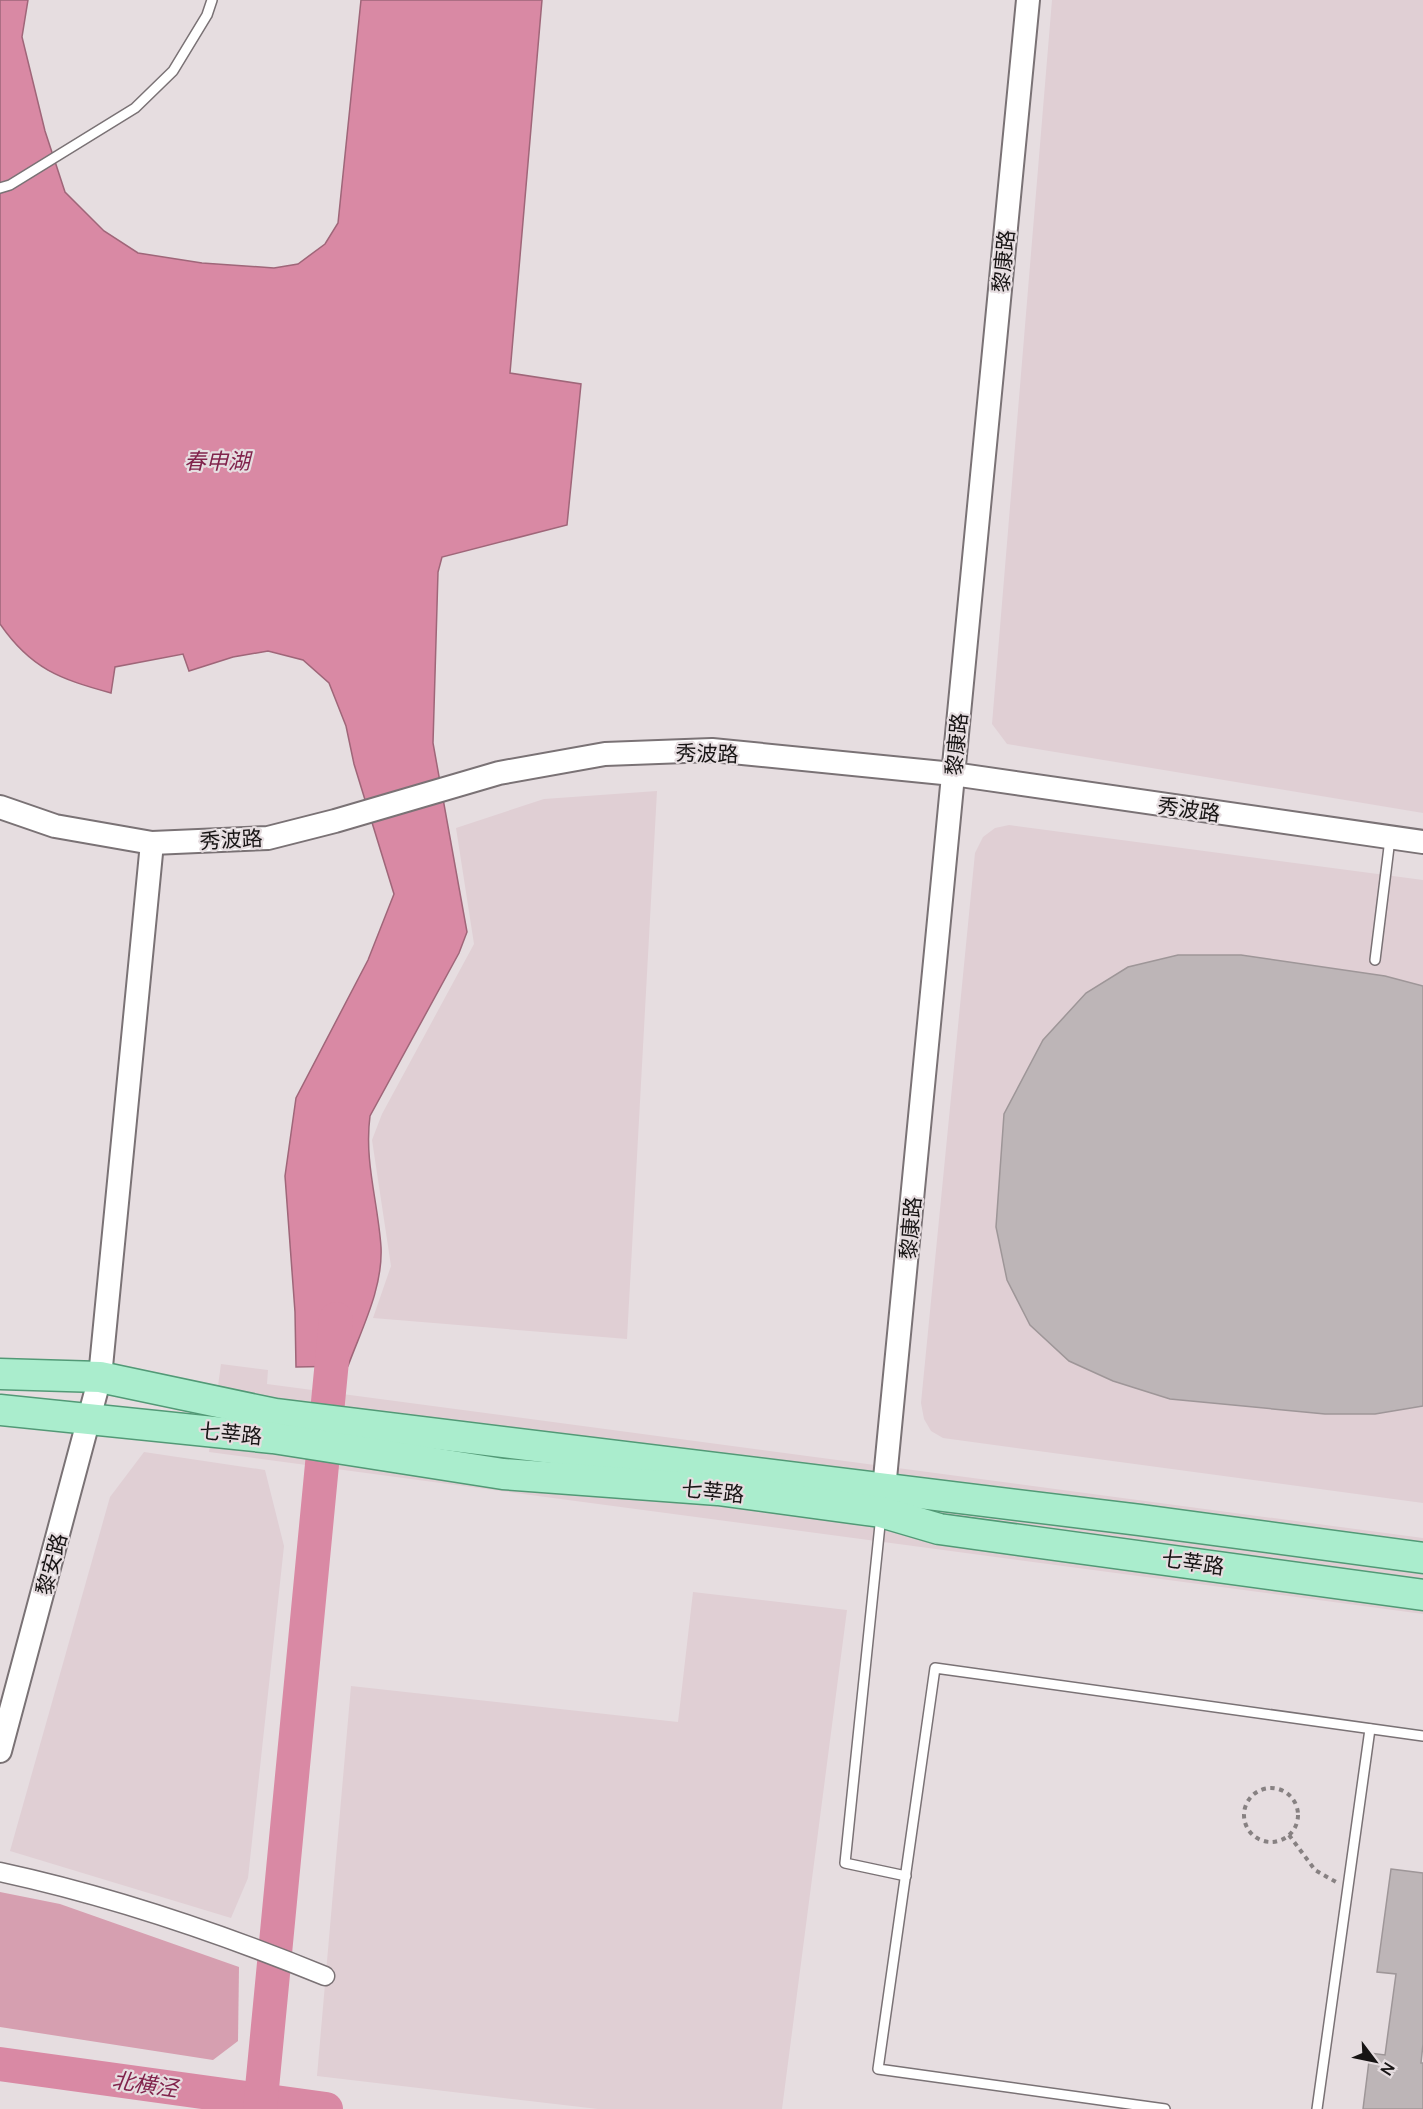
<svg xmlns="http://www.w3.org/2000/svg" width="1423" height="2109" font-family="Manrope,'Noto Sans SC',sans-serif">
<rect width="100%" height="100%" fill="#e6dde0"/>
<g fill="#e0cfd4">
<path d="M1052 0H1423V813L1007 744 992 724Z"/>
<path d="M657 791 627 1339 373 1318 391 1266 372 1140 382 1114 474 944 456 828 544 799Z"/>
<path d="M1009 825 1423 880V1503L943 1438 931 1431 924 1419 921 1403 975 853 983 837 995 828Z"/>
<path d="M221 1364 268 1370 267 1384 1423 1538V1614L209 1452Z"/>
<path d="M144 1452 265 1470 284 1546 248 1878 231 1918 10 1851 110 1497Z"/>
<path d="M693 1592 847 1610 782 2109H598L317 2076 351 1686 678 1722Z"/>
</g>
<path fill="#d69fb0" d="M0 1892 60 1904 239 1967 238 2041 213 2060 0 2027Z"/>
<path fill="#d989a4" stroke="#9f6679" stroke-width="1.5" d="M0 0H28L22 37 45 131 65 192 104 231 138 253 202 263 274 268 298 264 325 244 338 223 361 0H542L510 373 581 384 567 525 442 557 438 572 433 743 467 932 459 953 370 1116C364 1161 378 1202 381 1247 383 1288 362 1328 348 1366L296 1367 295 1312 285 1176 296 1098 368 960 394 894 354 764 346 726 329 683 303 660 268 651 233 657 189 671 183 654 115 667 111 693C60 679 31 669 0 624Z"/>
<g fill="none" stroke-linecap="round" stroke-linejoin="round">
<g stroke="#d989a4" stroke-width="34">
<path d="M0 2064 326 2109"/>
<path d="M260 2109 336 1319"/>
</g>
</g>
<g fill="#bdb5b7" stroke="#9e9698" stroke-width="1.5">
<path d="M1178 955H1241L1385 976 1423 986V1406L1375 1414H1325L1170 1399 1113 1381 1069 1361 1030 1325 1007 1280 996 1227 1004 1114 1043 1040 1086 993 1128 967Z"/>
<path d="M1391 1869 1423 1873V2044L1421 2063H1423V2109H1363L1370 2053 1385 2055 1396 1974 1377 1972Z"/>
</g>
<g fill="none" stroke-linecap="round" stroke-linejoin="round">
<defs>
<g id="service">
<path d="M0 188 10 185 135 108 173 71 207 15 212 0"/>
<path d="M1375 960 1390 839"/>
<path d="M881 1515 845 1863 906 1876"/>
<path d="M1165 2109 878 2069 935 1668 1423 1736"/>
<path d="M1317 2109 1370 1729"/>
</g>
<path id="minor" d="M0 1872C111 1896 220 1933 325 1976"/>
<g id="tertiary">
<path d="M0 807 55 826 152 843 268 838 335 821 499 773 605 754 712 750 953 774 1423 842"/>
<path d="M884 1489 1028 0"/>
<path d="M0 1751 100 1377 152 843"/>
</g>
<g id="primary">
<path d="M0 1374 100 1377 275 1414 1140 1520 1423 1558"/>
<path d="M0 1410 273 1438 503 1474 718 1490 881 1512 939 1529 1423 1595"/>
</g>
</defs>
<use href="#service" stroke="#7a7275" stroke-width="12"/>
<use href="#minor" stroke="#7a7275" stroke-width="21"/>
<use href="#tertiary" stroke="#7a7275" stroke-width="26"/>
<use href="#primary" stroke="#529976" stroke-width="33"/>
<g stroke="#878182" stroke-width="4" stroke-dasharray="4.5 4.5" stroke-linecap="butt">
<circle cx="1271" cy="1815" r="27"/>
<path d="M1289 1835 1315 1870 1336 1882"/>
</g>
<use href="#service" stroke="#fff" stroke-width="9"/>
<use href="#minor" stroke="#fff" stroke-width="18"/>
<use href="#tertiary" stroke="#fff" stroke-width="22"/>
<use href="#primary" stroke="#aaedcd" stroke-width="30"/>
</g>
<g text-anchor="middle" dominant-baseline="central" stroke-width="4.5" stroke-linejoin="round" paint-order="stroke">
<g font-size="21" fill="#171414" stroke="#e6dde0">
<text transform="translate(1003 261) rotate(-84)">黎康路</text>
<text transform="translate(956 744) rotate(-84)">黎康路</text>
<text transform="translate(707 753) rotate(2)">秀波路</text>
<text transform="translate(1189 809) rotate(8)">秀波路</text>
<text transform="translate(231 839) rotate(-3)">秀波路</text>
<text transform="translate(910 1228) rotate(-85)">黎康路</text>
<text transform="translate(231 1433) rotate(6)">七莘路</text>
<text transform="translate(713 1491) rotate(6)">七莘路</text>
<text transform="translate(1193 1562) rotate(8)">七莘路</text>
<text transform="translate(51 1564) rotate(-75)">黎安路</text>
</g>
<g font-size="22" font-style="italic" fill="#81234c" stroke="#e6dde0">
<text x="217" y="461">春申湖</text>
<text transform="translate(145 2084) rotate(8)">北横泾</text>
</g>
</g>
<g transform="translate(1375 2061) rotate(122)" stroke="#e6dde0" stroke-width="4.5" paint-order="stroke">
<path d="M0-4.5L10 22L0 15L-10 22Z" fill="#171414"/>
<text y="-9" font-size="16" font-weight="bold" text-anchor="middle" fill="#171414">N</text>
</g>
</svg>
